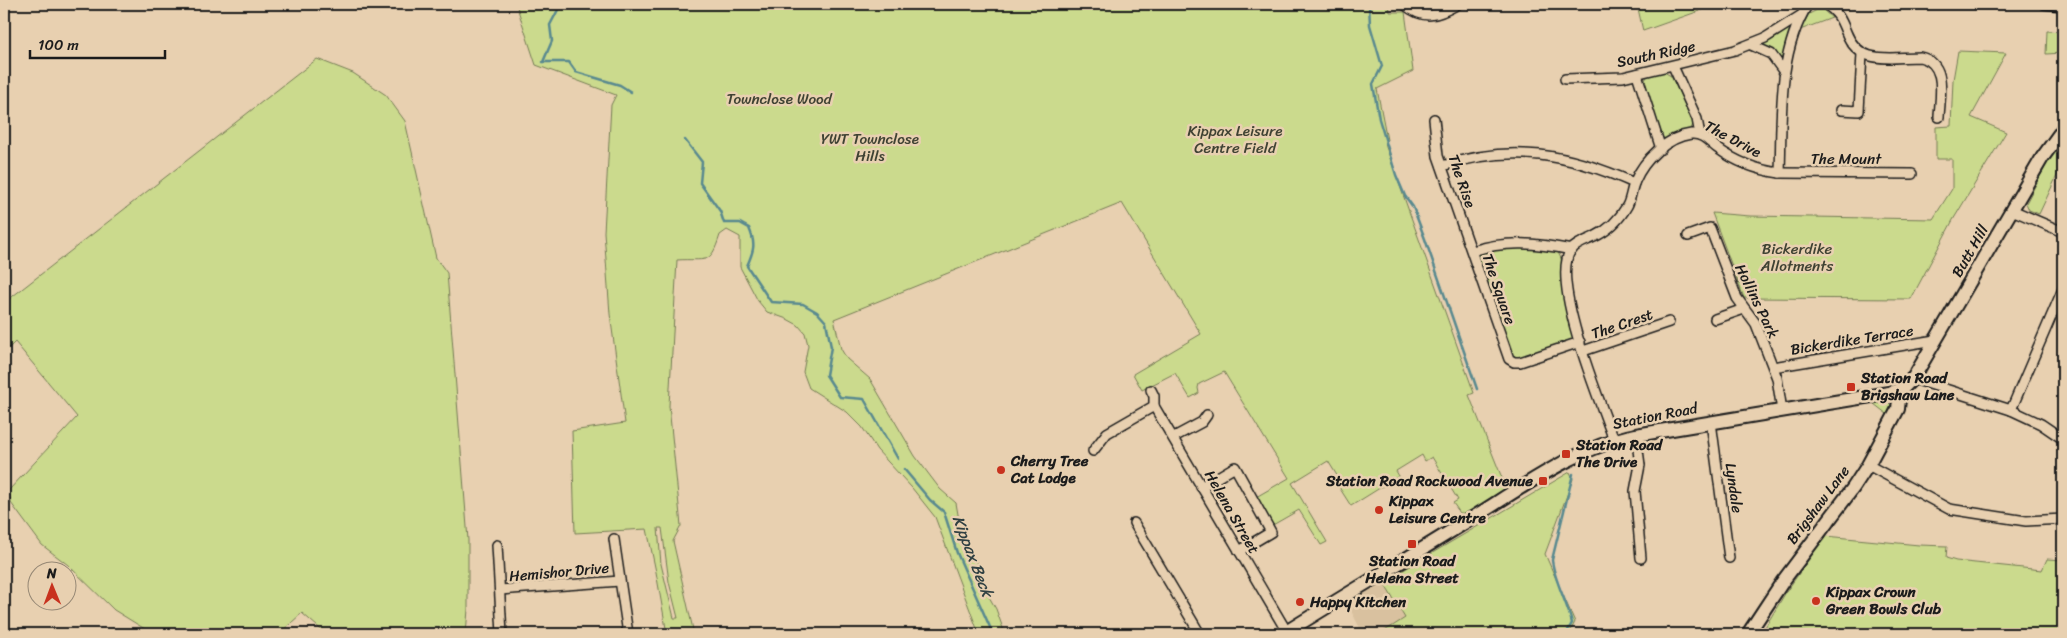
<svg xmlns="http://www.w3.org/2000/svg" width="2067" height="638" font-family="Sriracha,sans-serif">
<rect width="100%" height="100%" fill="#e8d0b0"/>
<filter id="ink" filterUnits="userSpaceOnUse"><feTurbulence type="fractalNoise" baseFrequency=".02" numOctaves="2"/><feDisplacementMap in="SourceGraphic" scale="10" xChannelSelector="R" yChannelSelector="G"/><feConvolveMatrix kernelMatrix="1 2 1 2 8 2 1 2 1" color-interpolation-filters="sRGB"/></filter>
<g filter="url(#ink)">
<path fill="#d9c19f" d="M1383 582 1406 618 1380 634H1363L1347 603Z"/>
<g fill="#cbda8d" stroke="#747b54" fill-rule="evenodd">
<path d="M516 4H1389L1390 12H1405L1413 71 1377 89 1387 140 1385 141 1386 147 1474 393 1469 395 1506 488 1466 514 1460 513 1453 503 1458 500 1432 457 1425 461 1422 455 1396 471 1399 476 1351 506 1337 484 1341 482 1328 461 1292 483 1327 542 1321 545 1299 510 1271 526 1256 497 1289 478 1224 372 1199 384 1198 388 1199 393 1190 398 1175 373 1142 390 1133 374 1201 334 1122 203 834 319 841 349 847 359 870 379 915 456 940 489 956 503 960 526 986 584 988 595 996 609 1005 634H979L935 517 912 488 877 450 862 427 847 412 809 388 803 372 808 345 805 333 798 325 787 319 767 312 758 301 740 267V237L727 230 720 235C710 267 706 258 677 260L669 406 681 526 673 541 694 634H667L656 572 647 529 575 533 572 431 625 423 610 314 604 232 611 105 616 95 536 65ZM658 528H662L669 582 678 618H674L661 564Z"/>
<path d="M1637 4H1719L1643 31Z"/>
<path d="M1817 10H1823L1832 18 1800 30 1809 14Z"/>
<path d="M1787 28 1790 31 1783 58 1781 59 1762 45Z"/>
<path d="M2047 31 2063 32V53L2046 54Z"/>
<path d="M1958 51 2006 53 1971 117 2006 132 1953 220 1911 299 1744 298 1712 213 1750 216 1933 219 1952 189V159H1936V127L1951 126 1953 80Z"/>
<path d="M317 59 353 73 386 95 405 121 436 258 447 273 468 540V609L466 634H326L302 613 279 634H153L114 610 68 565 42 545 11 503 9 490 77 417 15 342 4 353V303Z"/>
<path d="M1664 72 1671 76 1694 122 1691 129 1666 139 1661 137 1644 84C1645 73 1655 74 1664 72Z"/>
<path d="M2063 138V163L2039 214 2029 210 2026 203 2053 152Z"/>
<path d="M1521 246 1558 252 1563 263 1562 281 1564 300 1573 336 1570 342 1519 359 1512 357 1478 258 1482 252Z"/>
<path d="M1888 402 1891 405 1887 414 1874 404Z"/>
<path d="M1570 472 1573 479 1545 554 1575 622 1569 634H1380L1405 618 1383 582Z"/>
<path d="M1825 536 1919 545 1947 546 1946 558 1956 561 2042 570 2047 559 2063 560V634H1830L1764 629 1786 592Z"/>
</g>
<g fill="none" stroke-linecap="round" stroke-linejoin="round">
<g stroke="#59898f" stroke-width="2.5">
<path d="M561 4 550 25 552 41 543 62H569L576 72 620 85 631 92"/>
<path d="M1369 4 1370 25 1382 66 1373 84 1379 119 1396 175 1405 196 1413 207 1425 239 1477 389"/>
<path d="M685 140 702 162 700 183 720 211 724 223H740L749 228C756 244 754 250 747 266L771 302 803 304 817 312 826 322 831 347 826 375 840 397 864 399 898 459"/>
<path d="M904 469 930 500 944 512 957 553 993 634"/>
<path d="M1566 634 1572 623C1567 602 1554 580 1552 560L1573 474"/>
</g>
<defs>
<g id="street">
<path d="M1404 4C1424 21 1437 16 1458 4"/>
<path d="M1825 4C1837 11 1841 19 1846 32 1859 66 1889 57 1920 57 1948 63 1940 96 1939 117"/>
<path d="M2044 4 2063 6"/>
<path d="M1751 45 1771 54 1784 72"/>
<path d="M1673 66 1697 119 1700 135"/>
<path d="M1637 74 1661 149"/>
<path d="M1565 79 1623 77 1735 50 1765 38 1800 16"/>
<path d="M1841 110 1859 111 1862 53"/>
<path d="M1434 119 1438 156 1509 359 1514 362H1520L1580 342"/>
<path d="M1442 166C1512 143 1569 154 1634 183"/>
<path d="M1780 173 1912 174"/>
<path d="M2012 210 2063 232"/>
<path d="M1688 236 1710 228 1737 298 1756 324 1777 378 1782 411"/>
<path d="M1472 251C1506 240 1537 243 1572 250"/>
<path d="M1715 319 1744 309"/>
<path d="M1583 351 1669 322"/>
<path d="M1773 367 1935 340"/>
<path d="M1914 377 1917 380 2011 410 2063 289"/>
<path d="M1151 390 1154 396V406"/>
<path d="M1154 406 1287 632"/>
<path d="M2011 410 2041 424 2063 439"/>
<path d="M1711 422 1729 558"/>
<path d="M1636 435 1640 465 1635 491 1641 558"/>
<path d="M1174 437 1202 422 1207 415"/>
<path d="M1614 440C1601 404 1549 280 1571 250 1577 243 1586 241 1594 237 1607 231 1619 220 1627 206 1631 199 1631 190 1635 181 1644 160 1667 137 1691 134 1703 133 1709 142 1717 148 1736 162 1757 170 1780 173 1782 116 1777 54 1808 4"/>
<path d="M1093 451 1107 433 1154 406"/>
<path d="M1868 465 1949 509 2026 521 2063 519"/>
<path d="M1201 487 1235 467 1271 532 1239 551"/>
<path d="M1134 523 1200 634"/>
<path d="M614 539 628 634"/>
<path d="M497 545 502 634"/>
<path d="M500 590 620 581"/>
</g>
<g id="secondary">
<path d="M1283 634C1342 597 1402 562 1461 525 1514 493 1575 447 1636 435L1889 393 1903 388 1914 377 2042 158 2063 129"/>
<path d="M1748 634 1783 581 1853 488 1868 465 1898 409 1900 389"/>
</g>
</defs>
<use href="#street" stroke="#1c1c1c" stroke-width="12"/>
<use href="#secondary" stroke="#1c1c1c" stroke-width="16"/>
<use href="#street" stroke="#e8d0b0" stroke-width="9"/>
<use href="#secondary" stroke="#e8d0b0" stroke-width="12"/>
</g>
</g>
<g fill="#c8321e" stroke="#e8d0b0" stroke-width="2">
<rect x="1846" y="382" width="10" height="10" rx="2.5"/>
<rect x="1561" y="449" width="10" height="10" rx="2.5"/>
<circle cx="1001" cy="470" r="5"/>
<rect x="1538" y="476" width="10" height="10" rx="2.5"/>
<circle cx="1379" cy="510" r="5"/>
<rect x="1407" y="539" width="10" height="10" rx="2.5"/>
<circle cx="1816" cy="601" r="5"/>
<circle cx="1300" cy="602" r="5"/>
</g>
<g text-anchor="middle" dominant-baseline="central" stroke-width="5" stroke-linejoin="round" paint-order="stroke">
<g font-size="15" fill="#1c1c1c" stroke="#e8d0b0">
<text transform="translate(1656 54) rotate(-12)">South Ridge</text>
<text transform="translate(1733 139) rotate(28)">The Drive</text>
<text x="1846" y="159">The Mount</text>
<text transform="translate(1462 181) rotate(71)">The Rise</text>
<text transform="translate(1970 251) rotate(-60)">Butt Hill</text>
<text transform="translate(1499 289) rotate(71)">The Square</text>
<text transform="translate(1757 301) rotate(64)">Hollins Park</text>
<text transform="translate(1622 324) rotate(-19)">The Crest</text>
<text transform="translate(1852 340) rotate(-9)">Bickerdike Terrace</text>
<text transform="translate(1655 416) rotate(-11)">Station Road</text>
<text transform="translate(1734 488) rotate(82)">Lyndale</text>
<text transform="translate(1818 505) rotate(-53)">Brigshaw Lane</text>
<text transform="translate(1232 512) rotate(60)">Helena Street</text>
<text transform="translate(559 572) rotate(-5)">Hemishor Drive</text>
</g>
<g font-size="15" fill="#3f4233" stroke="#e8d0b0">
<text x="779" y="99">Townclose Wood</text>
<text x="1235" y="131">Kippax Leisure<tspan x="1235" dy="17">Centre Field</tspan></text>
<text x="870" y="139">YWT Townclose<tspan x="870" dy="17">Hills</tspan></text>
<text x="1797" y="249">Bickerdike<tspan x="1797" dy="17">Allotments</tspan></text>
</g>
<g font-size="15" font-weight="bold" fill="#1c1c1c" stroke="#e8d0b0" text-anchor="start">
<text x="1861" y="378">Station Road<tspan x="1861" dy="17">Brigshaw Lane</tspan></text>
<text x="1576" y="445">Station Road<tspan x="1576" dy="17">The Drive</tspan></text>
<text x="1011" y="461">Cherry Tree<tspan x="1011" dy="17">Cat Lodge</tspan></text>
<text x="1533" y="481" text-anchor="end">Station Road Rockwood Avenue</text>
<text x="1389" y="501">Kippax<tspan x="1389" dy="17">Leisure Centre</tspan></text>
<text x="1412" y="561" text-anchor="middle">Station Road<tspan x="1412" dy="17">Helena Street</tspan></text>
<text x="1826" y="592">Kippax Crown<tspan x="1826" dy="17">Green Bowls Club</tspan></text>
<text x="1310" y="602">Happy Kitchen</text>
</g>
<g font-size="16" font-style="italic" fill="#304042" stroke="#e8d0b0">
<text transform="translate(973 556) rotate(69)">Kippax Beck</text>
</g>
</g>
<rect width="2067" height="638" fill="none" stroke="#e8d0b0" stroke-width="20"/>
<rect x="10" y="10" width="2047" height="618" fill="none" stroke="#1c1c1c" stroke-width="2" filter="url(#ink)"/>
<g transform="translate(52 586) rotate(359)"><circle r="24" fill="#e8d0b0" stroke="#968875"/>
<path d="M0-4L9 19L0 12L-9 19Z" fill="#c8321e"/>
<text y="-8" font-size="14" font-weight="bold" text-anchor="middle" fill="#1c1c1c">N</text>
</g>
<path d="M30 50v8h135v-8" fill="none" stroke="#1c1c1c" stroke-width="2.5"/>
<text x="38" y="50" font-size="15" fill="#1c1c1c" stroke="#e8d0b0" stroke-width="4" paint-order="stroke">100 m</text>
</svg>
